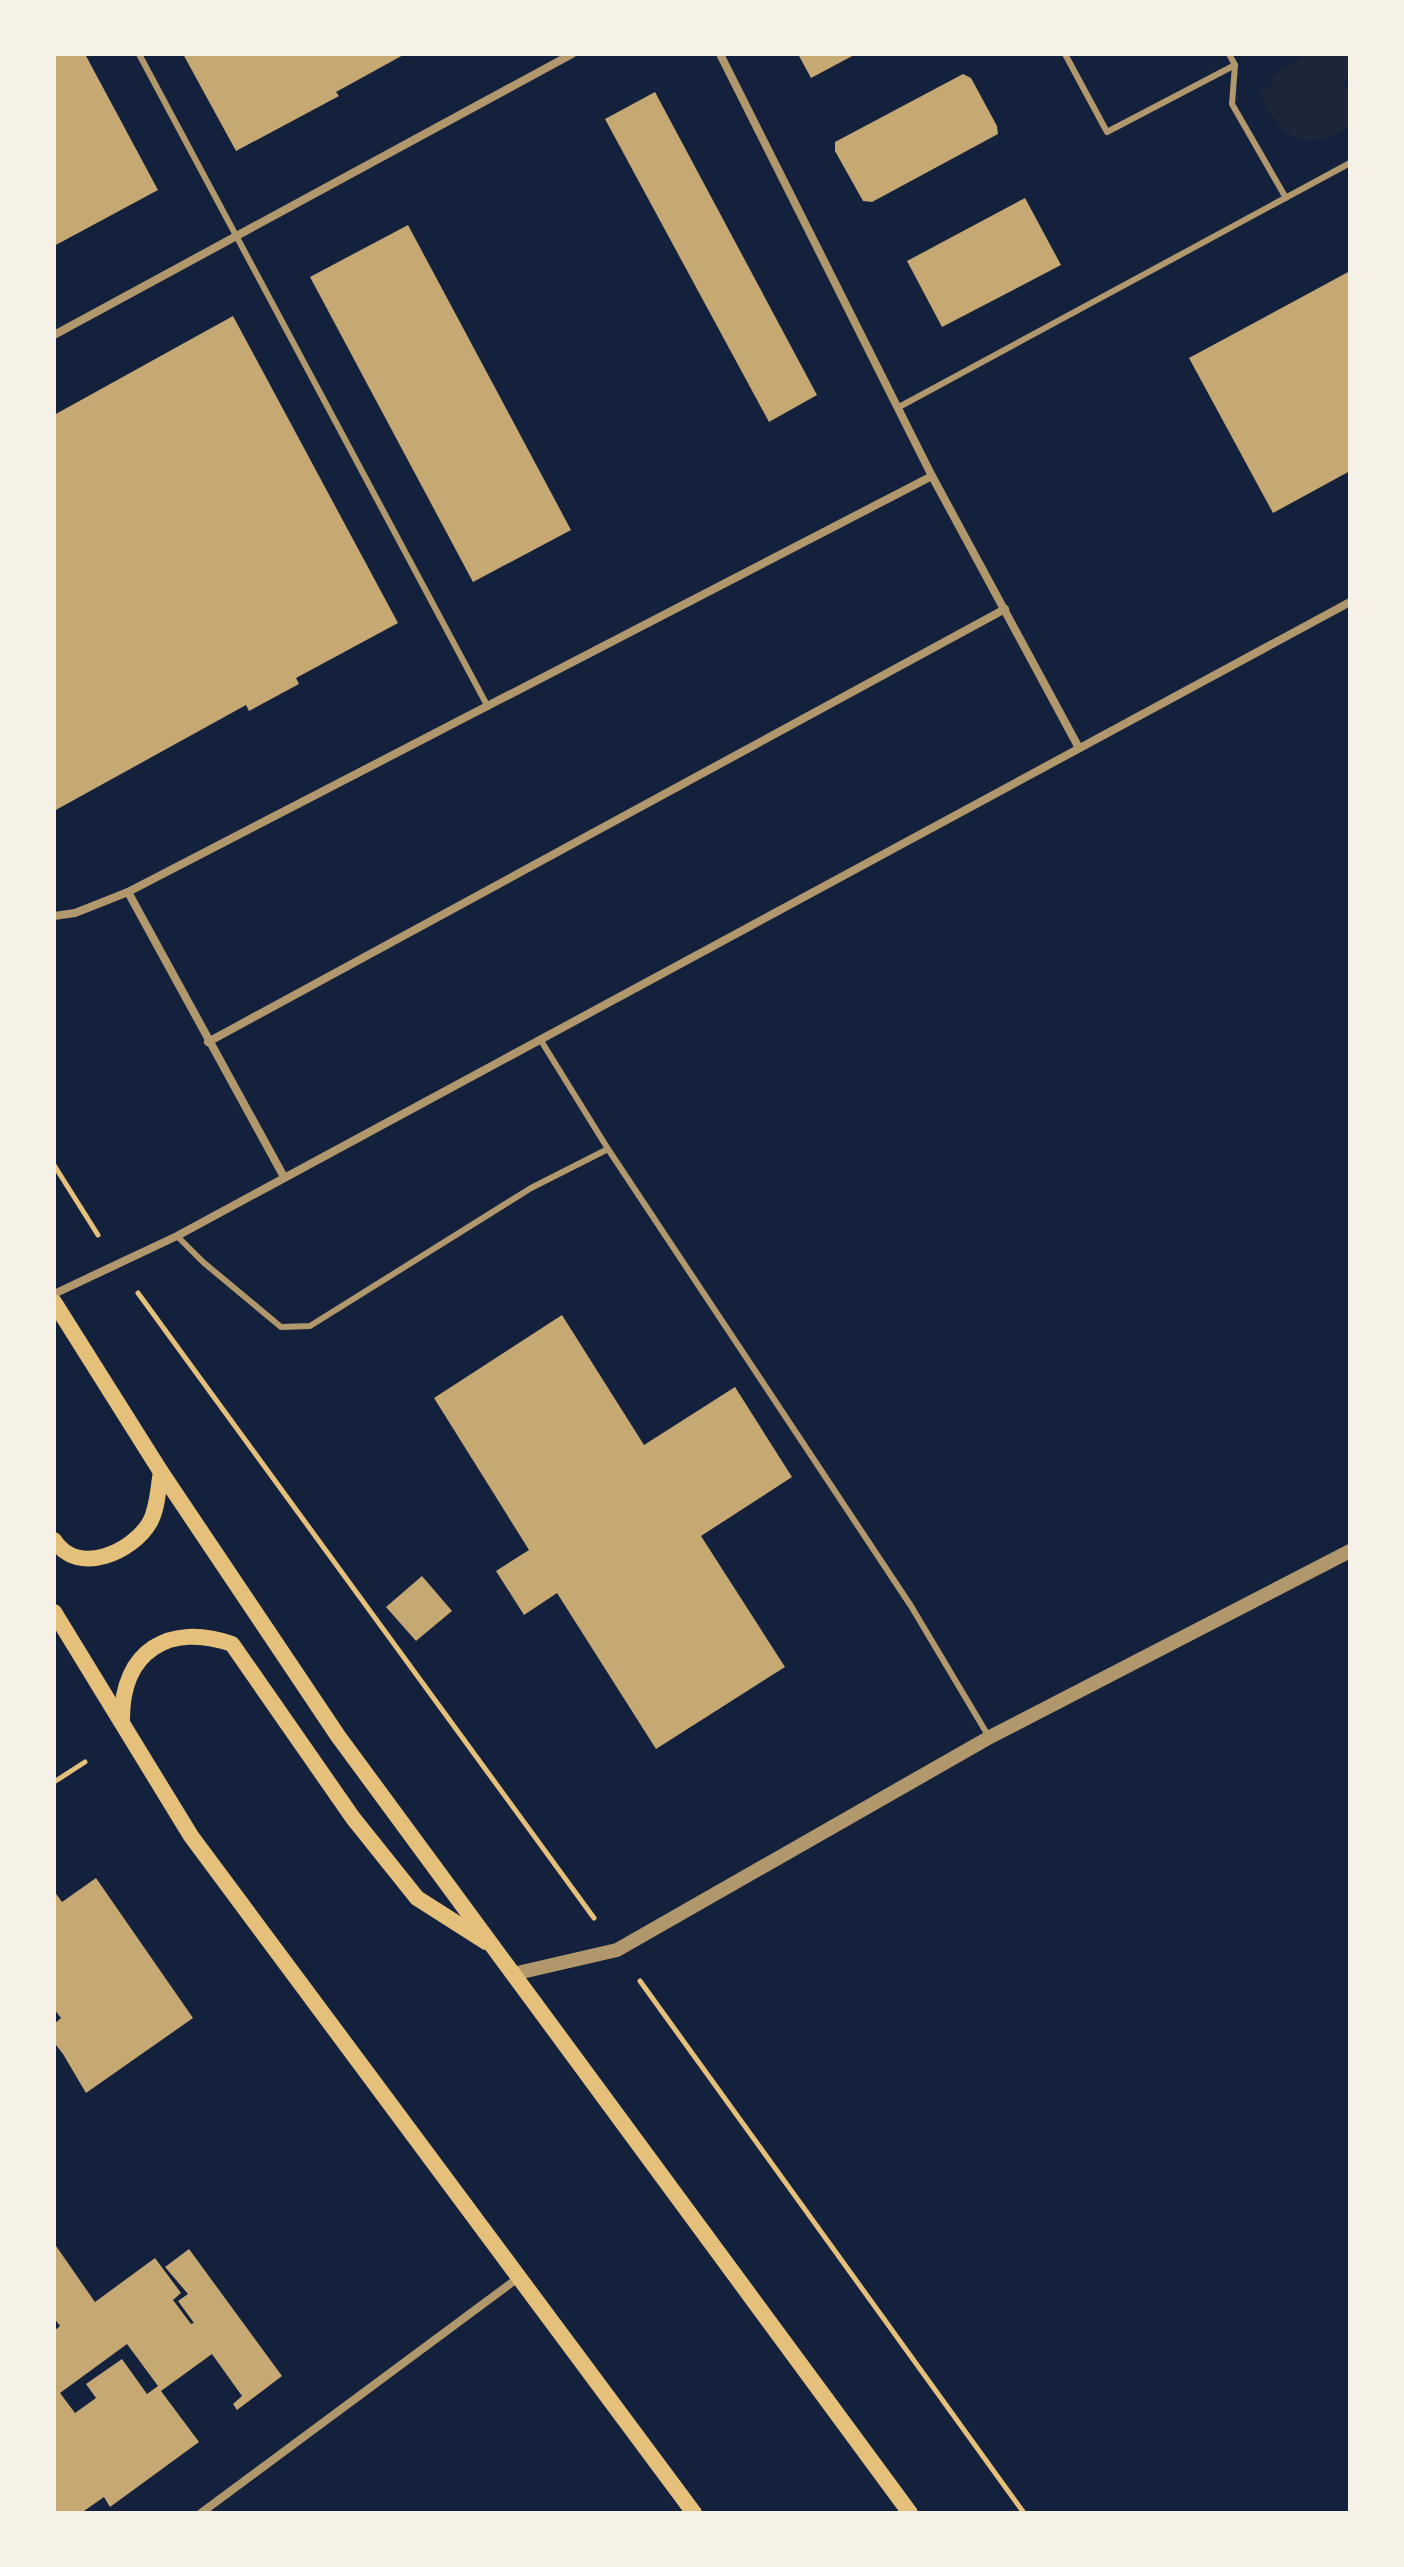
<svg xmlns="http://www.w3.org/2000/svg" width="1404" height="2567" font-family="Inter,sans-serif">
<rect width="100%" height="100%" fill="#14213d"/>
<path fill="#1d2539" d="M1306 54H1350V77L1344 81 1350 93V127C1302 153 1281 141 1259 92L1273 85 1269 78Z"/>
<g fill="#c6a872" fill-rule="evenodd">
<path d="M54 54H85L158 190 54 246Z"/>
<path d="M183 54H405L336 92 339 96 236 151Z"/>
<path d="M798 54H856L811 78Z"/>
<path d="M963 74 971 78 997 126 998 134 872 202 863 201 835 151V142Z"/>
<path d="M655 92 817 395 769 422 605 119Z"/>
<path d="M1025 198 1061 265 942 327 907 261Z"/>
<path d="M408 225 571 530 473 582 310 277Z"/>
<path d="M1350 271V471L1273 513 1189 358Z"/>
<path d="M233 316 398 623 296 678 299 684 249 711 246 705 54 811V415Z"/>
<path d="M562 1315 644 1445 735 1387 792 1477 701 1536 785 1667 656 1749 557 1593 524 1615 496 1571 529 1550 434 1398Z"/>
<path d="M422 1576 452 1611 416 1641 386 1607Z"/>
<path d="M96 1878 193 2018 86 2093 63 2054 56 2045 54 2047V2024L61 2018 54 2009V1891L62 1902Z"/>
<path d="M54 2243 95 2302 155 2258 181 2293 173 2300 191 2324 194 2323 178 2301 188 2294 165 2267 189 2249 282 2376 237 2410 233 2404 242 2396 212 2354 161 2391 199 2442 110 2507 104 2497 81 2513H54V2331L60 2326 54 2318ZM127 2344 158 2386 147 2394 122 2359 86 2384 96 2398 75 2413 60 2393Z"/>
</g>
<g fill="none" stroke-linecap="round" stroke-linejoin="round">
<g stroke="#e5c07b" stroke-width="5">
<path d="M54 1165 98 1235"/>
<path d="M138 1293 594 1918"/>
<path d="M54 1782 85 1762"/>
<path d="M640 1981 1024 2513"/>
</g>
<g stroke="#b1986c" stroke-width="6">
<path d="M139 54 488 707"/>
<path d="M1065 54 1107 132 1235 65"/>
<path d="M1229 54 1235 65 1232 104 1286 198"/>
<path d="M899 407 1350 163"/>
<path d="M608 1149 911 1606 989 1737"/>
<path d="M177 1236 203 1262 281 1327 310 1326 531 1188 608 1149 540 1039"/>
</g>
<g stroke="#b1986c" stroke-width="8">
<path d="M720 54 932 476 1079 748"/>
<path d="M54 335 572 54"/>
<path d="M54 916 75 913 128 892"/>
<path d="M208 1042 1005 609"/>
<path d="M284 1177 128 892 932 476"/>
<path d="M54 1294 177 1236 1350 602"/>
<path d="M201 2513 518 2278"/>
</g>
<path stroke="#b1986c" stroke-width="14" d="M513 1974 617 1950 990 1737 1350 1551"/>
<g stroke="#e5c07b" stroke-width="16">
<path d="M54 1302 161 1472 338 1736 910 2513"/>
<path d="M54 1540C78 1577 133 1552 150 1522 158 1507 158 1488 161 1472"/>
<path d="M54 1612 191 1836 694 2513"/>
<path d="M122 1719C122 1651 169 1622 232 1644L353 1818 417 1898 486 1942"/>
</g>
</g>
<rect width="1404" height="2567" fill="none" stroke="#f6f1e7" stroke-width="112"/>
</svg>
